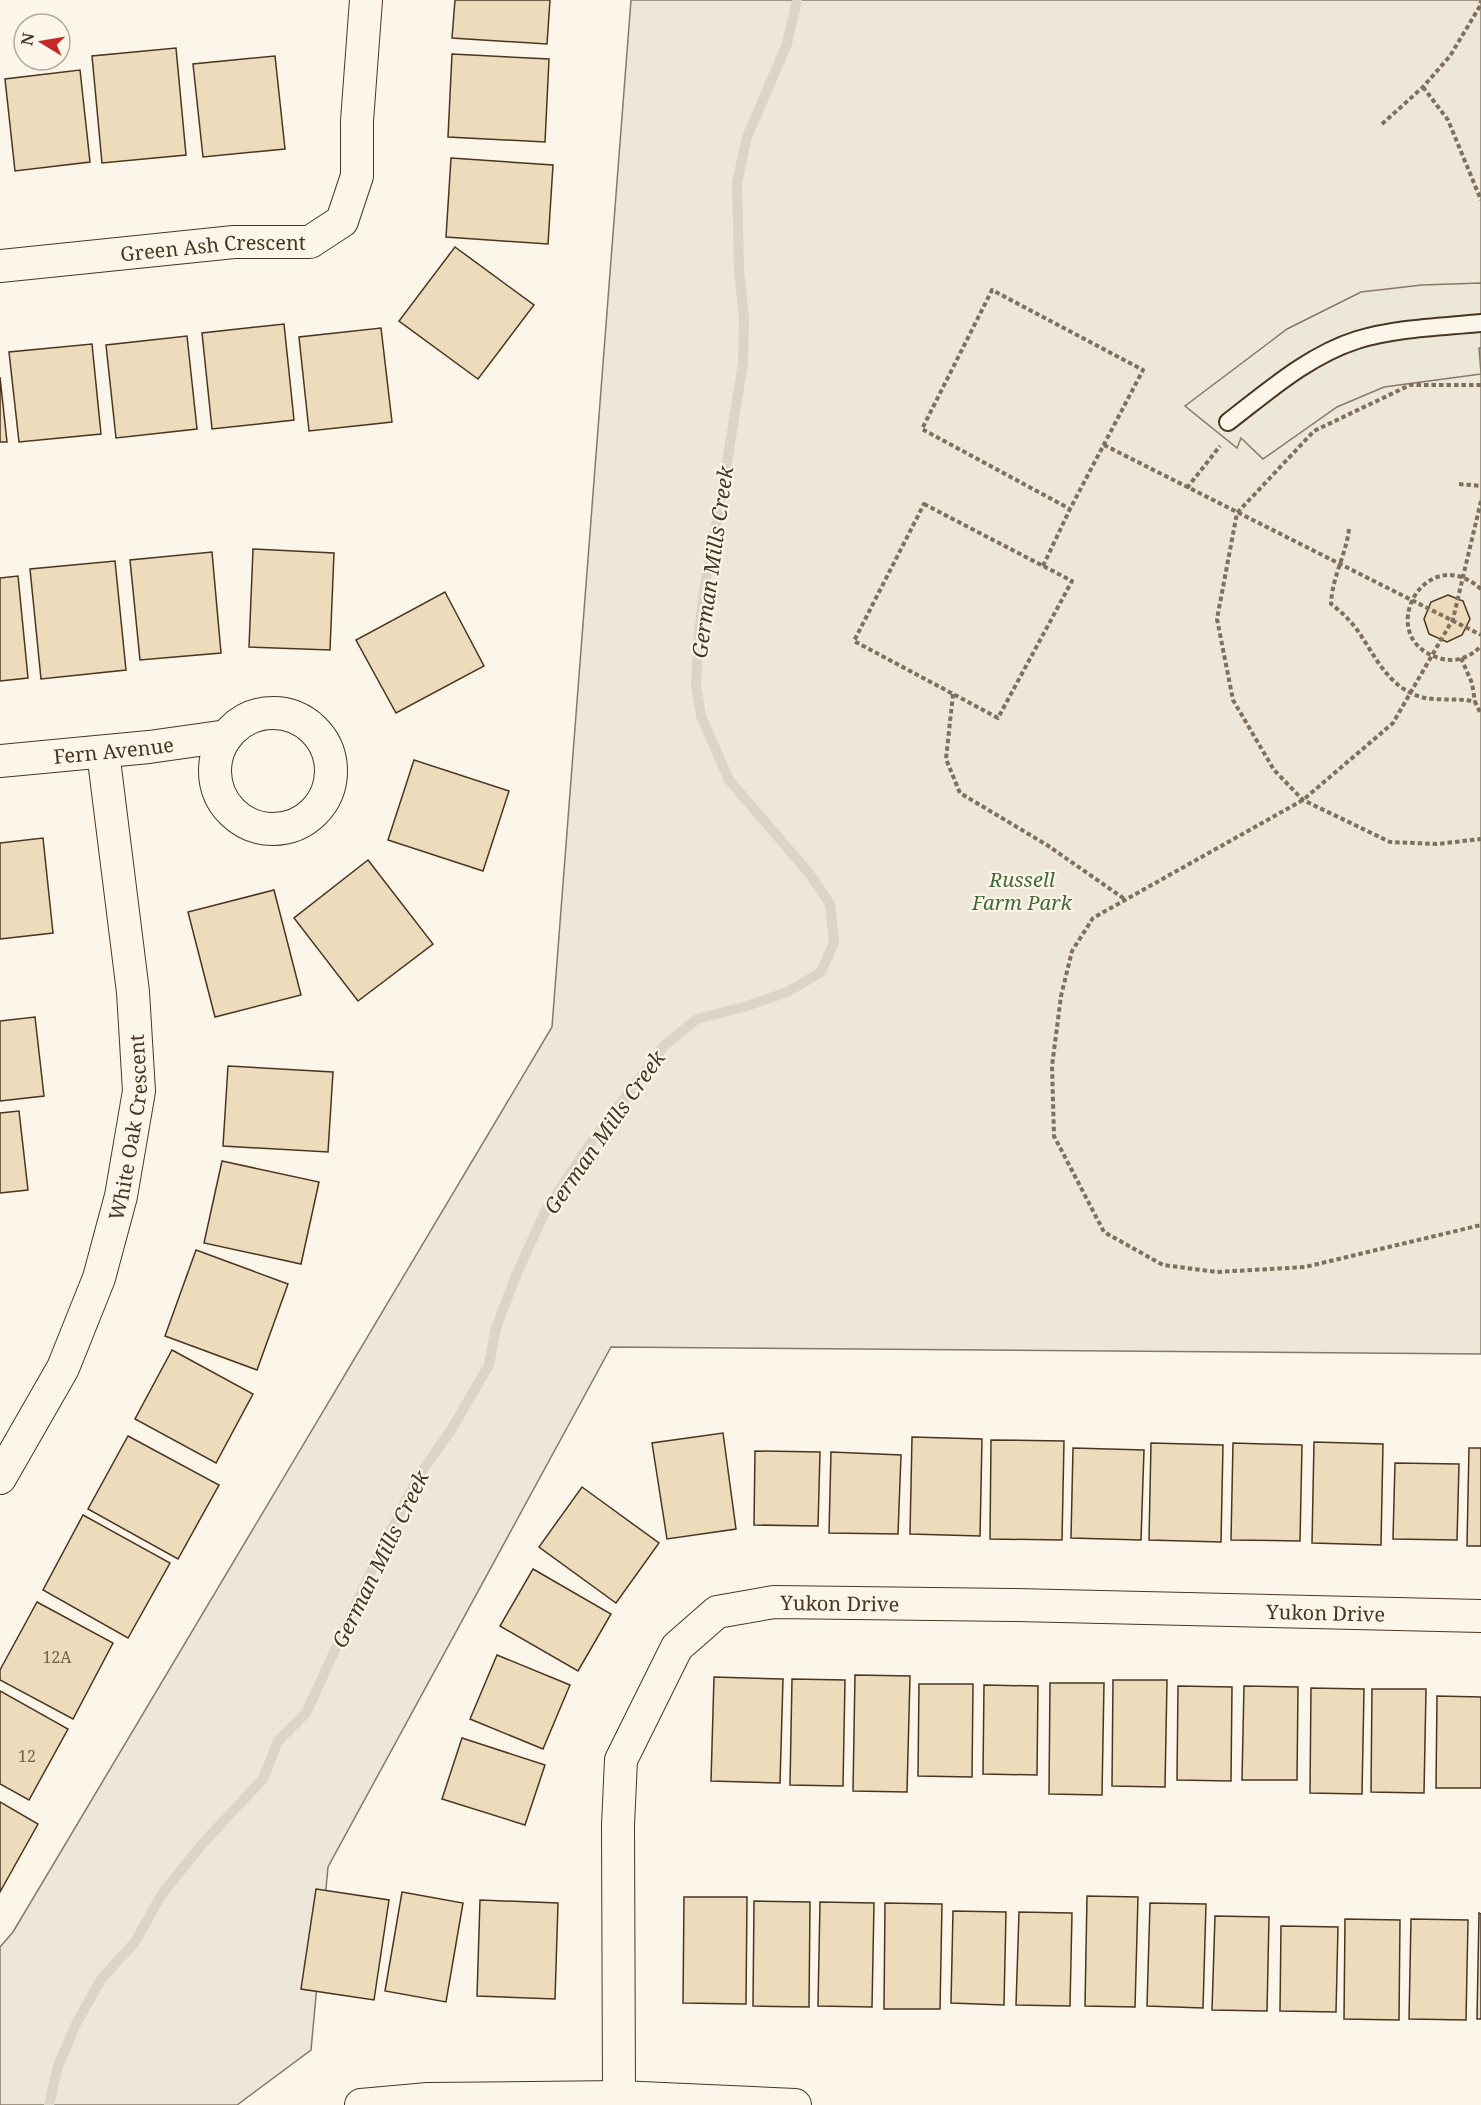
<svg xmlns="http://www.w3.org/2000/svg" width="1481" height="2105" font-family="'Noto Serif',serif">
<rect width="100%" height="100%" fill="#fbf6e9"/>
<path fill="#ede6d9" stroke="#887966" stroke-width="1.5" d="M631 0H1481V1354L611 1347 328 1867 311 2050 237 2105H0V1947L13 1932 552 1027Z"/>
<path fill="#ede7d9" stroke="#887966" stroke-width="1.5" d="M1481 283V348H1479L1481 374 1384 387 1337 407 1263 459 1241 438 1237 448 1185 406 1287 329 1361 292 1422 285Z"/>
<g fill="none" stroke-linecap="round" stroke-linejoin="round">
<path stroke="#dcd4c6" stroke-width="10" d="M49 2105 58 2066 77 2022 102 1978 135 1942 162 1894 203 1843 263 1779 278 1741 306 1713 383 1546 418 1477 451 1430 489 1365 496 1328 517 1273 544 1214 587 1148 664 1046 697 1019 747 1006 787 992 821 972 834 943 830 904 809 873 729 780 701 716 696 684 698 642 704 590 725 475 743 363 744 318 739 270 737 182 747 137 787 44 797 0"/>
</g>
<g fill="#ecdcbc" stroke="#4a3520" stroke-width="1.5">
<path d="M455 0H550L547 44 452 38Z"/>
<path d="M176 48 186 155 102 163 92 56Z"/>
<path d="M452 54 549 59 545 142 448 137Z"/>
<path d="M275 56 285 149 203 157 193 64Z"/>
<path d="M80 70 90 162 15 171 5 79Z"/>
<path d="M451 158 553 165 548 244 446 237Z"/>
<path d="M455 247 534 305 478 379 399 321Z"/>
<path d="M284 324 294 420 212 429 202 333Z"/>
<path d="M381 328 392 422 309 431 299 337Z"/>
<path d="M187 336 197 429 116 438 106 345Z"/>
<path d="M92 344 101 434 19 442 9 352Z"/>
<path d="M0 377 7 442H0Z"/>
<path d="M253 549 334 553 330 650 249 647Z"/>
<path d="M212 552 221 653 140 660 130 560Z"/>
<path d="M115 561 126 670 41 679 30 569Z"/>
<path d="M18 576 28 678 0 681V578Z"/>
<path d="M445 592 484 666 396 713 356 640Z"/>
<path d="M1448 595 1463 601 1470 619 1462 635 1447 642 1429 634 1424 619 1431 602Z"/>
<path d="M414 760 509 791 483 871 388 840Z"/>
<path d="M43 838 53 933 0 939V843Z"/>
<path d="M368 860 433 944 358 1001 294 918Z"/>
<path d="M274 890 301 995 215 1017 188 912Z"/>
<path d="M35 1017 44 1096 0 1101V1021Z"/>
<path d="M228 1066 333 1072 328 1152 223 1146Z"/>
<path d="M19 1111 28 1190 0 1193V1113Z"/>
<path d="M222 1161 319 1182 301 1264 204 1243Z"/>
<path d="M196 1250 288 1284 257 1370 165 1336Z"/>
<path d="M172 1350 253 1394 216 1463 135 1419Z"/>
<path d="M723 1433 736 1529 667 1539 652 1443Z"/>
<path d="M128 1436 219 1485 178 1559 88 1509Z"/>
<path d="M912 1437 982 1439 980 1536 910 1534Z"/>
<path d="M991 1440 1064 1441 1062 1540 990 1539Z"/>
<path d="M1314 1442 1383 1444 1381 1545 1312 1543Z"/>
<path d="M1151 1443 1223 1445 1221 1542 1149 1540Z"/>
<path d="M1233 1443 1302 1445 1300 1541 1231 1540Z"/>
<path d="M1073 1448 1144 1450 1141 1540 1071 1538Z"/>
<path d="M1469 1448H1481V1546H1467Z"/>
<path d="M755 1451 820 1452 818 1526 754 1525Z"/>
<path d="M831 1452 901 1455 898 1534 829 1533Z"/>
<path d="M1395 1463 1459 1464 1457 1540 1393 1539Z"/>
<path d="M582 1487 659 1543 616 1603 539 1547Z"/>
<path d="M83 1515 170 1563 128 1638 43 1590Z"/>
<path d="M533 1569 611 1614 578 1671 500 1626Z"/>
<path d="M37 1602 113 1643 73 1719 0 1680V1670Z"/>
<path d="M497 1655 570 1685 543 1749 470 1719Z"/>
<path d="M855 1675 910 1676 907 1792 853 1791Z"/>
<path d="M714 1677 783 1679 780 1783 711 1781Z"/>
<path d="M792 1679 845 1680 843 1786 790 1785Z"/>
<path d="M1113 1680H1167L1165 1787 1112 1786Z"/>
<path d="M1050 1683H1104L1102 1795 1049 1794Z"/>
<path d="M919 1684H973L972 1777 918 1776Z"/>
<path d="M984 1685 1038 1686 1037 1775 983 1774Z"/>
<path d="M1178 1686 1232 1687 1231 1781 1177 1780Z"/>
<path d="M1244 1686 1298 1687 1297 1780H1242Z"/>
<path d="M1311 1688 1364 1689 1362 1794 1310 1793Z"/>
<path d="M1372 1689H1426L1424 1793 1371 1792Z"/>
<path d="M0 1691 68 1729 29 1800 0 1784Z"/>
<path d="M1437 1696 1481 1697V1788H1436Z"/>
<path d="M462 1738 545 1765 525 1825 442 1799Z"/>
<path d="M0 1802 38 1824 0 1892Z"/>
<path d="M316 1889 389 1900 374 2000 301 1989Z"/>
<path d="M402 1892 463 1903 446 2002 385 1991Z"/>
<path d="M1087 1896 1138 1897 1135 2007 1085 2006Z"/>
<path d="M684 1897H747L746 2004 683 2003Z"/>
<path d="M480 1900 558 1903 555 1999 477 1996Z"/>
<path d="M754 1901 810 1902 809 2007 753 2006Z"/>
<path d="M820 1902 874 1903 872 2007 818 2006Z"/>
<path d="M885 1903 942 1904 940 2009H884Z"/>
<path d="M1150 1903 1206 1904 1203 2008 1147 2006Z"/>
<path d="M953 1911 1006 1912 1004 2005 951 2003Z"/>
<path d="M1019 1912 1072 1913 1070 2006 1016 2005Z"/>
<path d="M1479 1913 1481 1914V2019H1477Z"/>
<path d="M1215 1916 1269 1917 1267 2011 1212 2010Z"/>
<path d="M1345 1919 1400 1920 1399 2020 1344 2019Z"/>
<path d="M1411 1919 1468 1920 1466 2020 1409 2019Z"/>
<path d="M1281 1926 1338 1927 1336 2012 1280 2011Z"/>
</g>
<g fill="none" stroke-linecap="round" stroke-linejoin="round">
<defs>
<path id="lane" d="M1228 422C1267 392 1309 355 1357 340 1396 328 1440 327 1481 323"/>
<g id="street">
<path id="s1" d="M0 266 234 242H310L342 221 357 176V121L366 0"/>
<circle cx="273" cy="771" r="58"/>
<path id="s2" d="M0 761 149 747 227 736"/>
<path id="s3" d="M0 1478 63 1368 99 1278 121 1196 139 1091 133 992 103 752"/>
<path id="s4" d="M619 2097 618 1825 621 1760 677 1647 717 1612 774 1602 1013 1605 1481 1616"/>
<path d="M361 2105 428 2099 619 2097 795 2105"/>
</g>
</defs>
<use href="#lane" stroke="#4a3520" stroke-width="20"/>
<use href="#street" stroke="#4a3520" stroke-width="34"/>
<g stroke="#7f6f5c" stroke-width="4" stroke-dasharray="4.5 3" stroke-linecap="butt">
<path d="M1423 87 1448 120 1481 200"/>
<path d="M1382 124 1423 87 1450 56 1480 6 1481 1"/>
<path d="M1481 385H1410L1314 431 1237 513 1217 619 1233 700 1274 770 1303 800 1390 842 1437 844 1481 839"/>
<path d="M1104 445 1481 635"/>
<path d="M1459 484 1481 486"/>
<path d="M1187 488 1220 446"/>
<path d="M1481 501 1453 619 1393 723 1303 800 1093 918 1072 951 1061 996 1052 1066 1054 1136 1104 1232 1163 1265 1217 1272 1305 1267 1481 1225"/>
<path d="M924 504 1072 581 998 718 854 641Z"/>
<path d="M1349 529C1346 555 1332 577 1331 604 1342 612 1352 622 1360 634 1374 655 1386 681 1411 693 1431 704 1454 696 1475 702L1481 714"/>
<path d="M1043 566 1070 509 1143 370 992 290 922 429 1070 509"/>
<path d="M1481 589C1425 539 1372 638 1439 658 1454 663 1470 658 1481 646"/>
<path d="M1461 658 1472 683 1475 702"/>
<path d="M953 694 946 759 960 793 1047 845 1126 900"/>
</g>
<use href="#lane" stroke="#fbf6e9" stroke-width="16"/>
<use href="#street" stroke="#fbf6e9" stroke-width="32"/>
</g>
<g text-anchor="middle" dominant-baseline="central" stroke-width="4.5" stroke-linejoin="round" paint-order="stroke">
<g font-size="16" fill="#725f47">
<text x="57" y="1657">12A</text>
<text x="27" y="1756">12</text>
</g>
<g font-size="20" fill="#4a3520" stroke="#fbf6e9">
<text stroke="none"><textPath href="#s1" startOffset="214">Green Ash Crescent</textPath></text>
<text stroke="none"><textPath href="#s2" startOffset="114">Fern Avenue</textPath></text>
<text stroke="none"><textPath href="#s3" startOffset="378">White Oak Crescent</textPath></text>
<text stroke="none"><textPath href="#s4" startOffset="640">Yukon Drive</textPath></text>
<text stroke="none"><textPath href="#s4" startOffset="1126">Yukon Drive</textPath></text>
</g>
<g font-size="20" font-style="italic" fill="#436837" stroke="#fbf6e9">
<text x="1022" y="879">Russell<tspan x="1022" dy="23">Farm Park</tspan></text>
</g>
<g font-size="21" font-style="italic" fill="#4a3520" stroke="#fbf6e9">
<text transform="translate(712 562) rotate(-82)">German Mills Creek</text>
<text transform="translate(604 1132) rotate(-55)">German Mills Creek</text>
<text transform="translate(380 1559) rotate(-64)">German Mills Creek</text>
</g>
</g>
<g transform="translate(42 42) rotate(281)"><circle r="28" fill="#fbf6e9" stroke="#b4a999" stroke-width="1.5"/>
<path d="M0-4.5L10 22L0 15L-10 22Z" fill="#c62828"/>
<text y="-9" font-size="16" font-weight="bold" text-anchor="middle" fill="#4a3520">N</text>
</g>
</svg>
